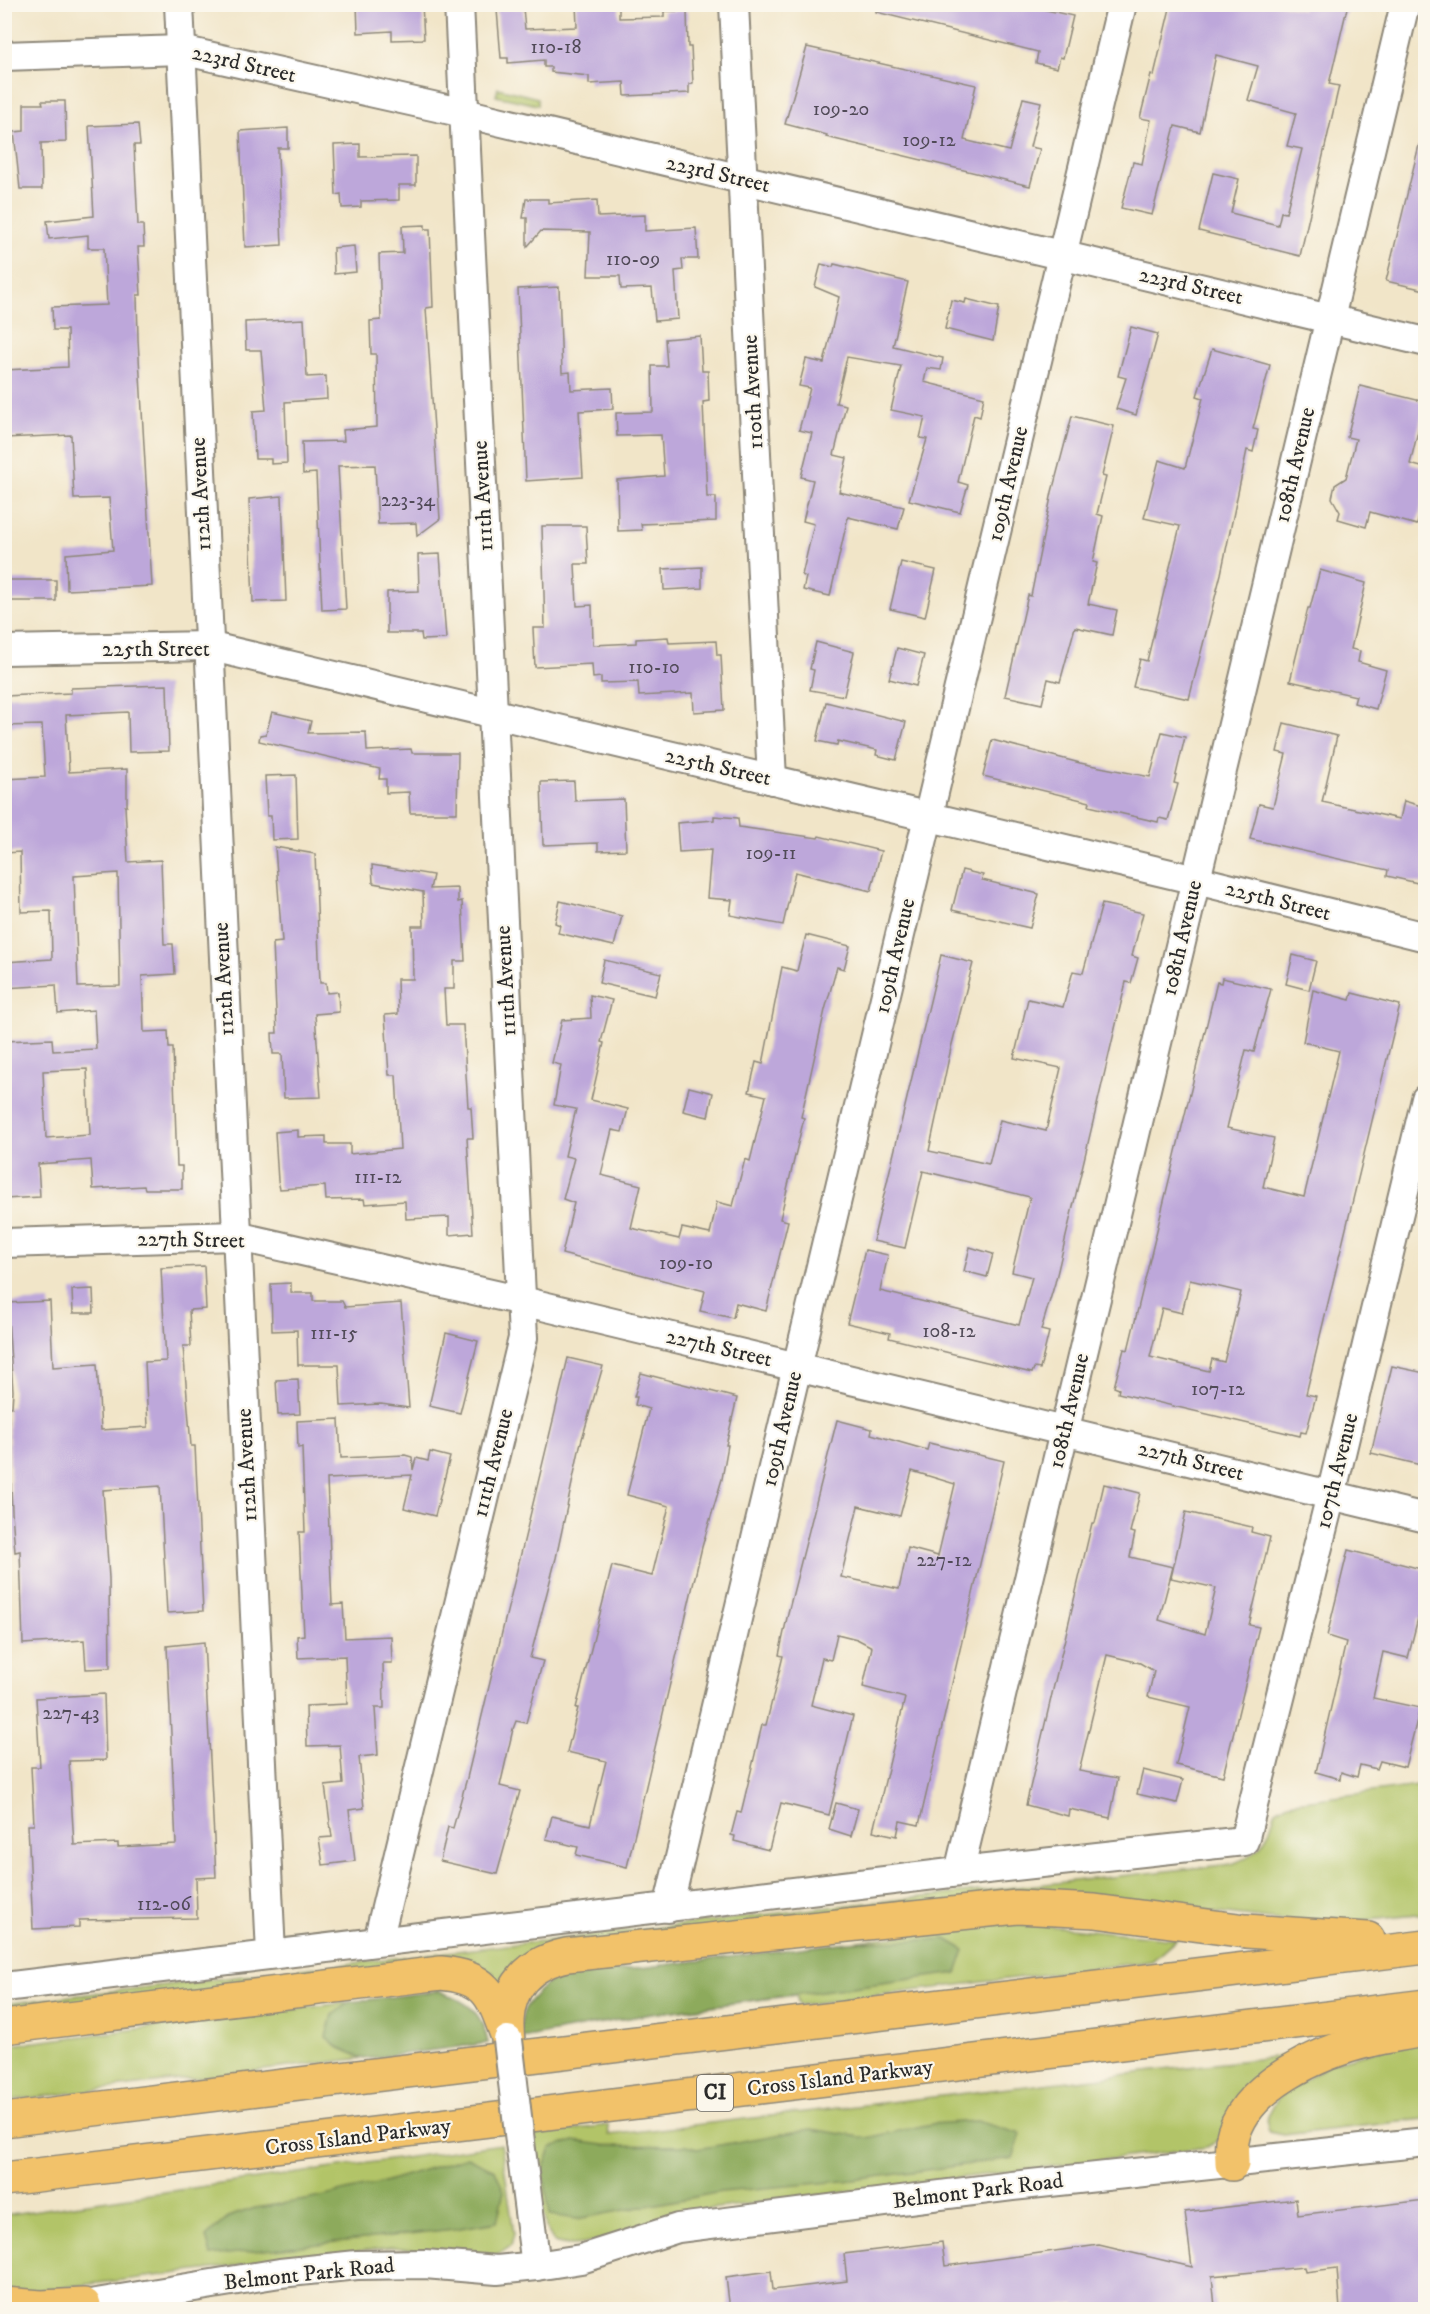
<svg xmlns="http://www.w3.org/2000/svg" width="1430" height="2314" font-family="'IM FELL DW Pica',serif">
<rect width="100%" height="100%" fill="#fbf7ec"/>
<filter id="ink" filterUnits="userSpaceOnUse"><feTurbulence type="fractalNoise" baseFrequency=".0167" numOctaves="2"/><feDisplacementMap in="SourceGraphic" scale="12" xChannelSelector="R" yChannelSelector="G"/><feConvolveMatrix kernelMatrix="1 2 1 2 8 2 1 2 1" color-interpolation-filters="sRGB"/></filter>
<filter id="wash" filterUnits="userSpaceOnUse"><feTurbulence type="fractalNoise" baseFrequency=".008" numOctaves="4" result="noise"/><feDisplacementMap in="SourceGraphic" scale="24" xChannelSelector="R" yChannelSelector="G"/><feGaussianBlur stdDeviation="1.35" result="paint"/><feColorMatrix in="noise" values="0 0 0 0 0 0 0 0 0 0 0 0 0 0 0 0 0 1.4 0 .05"/><feComposite in="paint" operator="in"/></filter>
<g filter="url(#wash)">
<rect width="100%" height="100%" fill="#f1e5c8"/>
<g fill="#b2c467" stroke="#6e7849" stroke-width="1.5">
<path d="M498 88 538 98V105L496 96Z"/>
<path d="M1425 1785V1914L1322 1925 1081 1897 565 1945 501 1985 5 2014 4 2004 840 1906 1232 1864C1264 1852 1266 1841 1276 1810L1288 1803Z"/>
<path d="M1011 1922 1177 1939 1152 1961 799 2005 796 1995 650 2014 522 2038 553 1979Z"/>
<path d="M439 1991C469 2004 481 2010 488 2043L5 2101 4 2046Z"/>
<path d="M1425 2038V2119L1283 2135 1269 2132 1266 2120 1278 2098 1330 2063Z"/>
<path d="M1291 2055 1223 2138 1207 2147 733 2206C710 2209 686 2211 664 2217 631 2226 588 2254 554 2242L546 2228 534 2135 608 2125 609 2135Z"/>
<path d="M501 2144 514 2234 511 2246 497 2255 483 2257 391 2247 17 2293 5 2291 4 2215Z"/>
</g>
<g fill="#8daa5c" stroke="#5c6a44" stroke-width="1.5">
<path d="M946 1939 965 1950 957 1973 650 2014 522 2038C516 2010 533 1995 553 1979L849 1942Z"/>
<path d="M439 1991C469 2003 481 2010 488 2043L364 2059 338 2047 326 2037 332 2015 349 2002Z"/>
<path d="M977 2121 1021 2134 1013 2158 854 2180 721 2192 577 2219 550 2215 543 2170 551 2148 574 2141 603 2145 686 2146 697 2149 811 2129 867 2138 931 2124Z"/>
<path d="M467 2157 495 2170 504 2191 497 2222 454 2229 211 2256 206 2237 228 2217 255 2208 312 2199 377 2184Z"/>
</g>
<g id="blocks">
<g fill="#bda7da" fill-rule="evenodd">
<path d="M357 4H422L424 39 392 40V31L358 33Z"/>
<path d="M576 4H619V18L664 17V11H687L688 47H691L693 83 689 84V93L625 96 624 82 589 84V76L551 72V67H544V60L508 63V58H501L497 10 523 8 525 29 577 27Z"/>
<path d="M876 4H1038L1037 8 1073 16 1063 58 1060 57 1057 68 1036 63 1038 52 876 12Z"/>
<path d="M1171 4H1279L1303 10 1304 4H1348L1329 84 1339 86 1300 256 1199 231 1213 173 1239 179 1231 213 1278 225 1281 212 1286 213 1302 149 1287 146 1296 113 1248 100 1258 66 1216 55 1200 132 1175 126 1152 215 1121 208 1133 162 1142 164 1151 120 1140 118 1151 74 1154 75Z"/>
<path d="M807 47 976 85 964 140 1009 151 1023 98 1041 102 1030 147 1040 149 1030 186 826 137 827 135 785 124Z"/>
<path d="M42 101H65L66 142 41 143 42 189H20L14 132 24 131V104H43Z"/>
<path d="M138 124 140 145H134L138 225H143L144 247H138L141 295H137L138 340 152 586 67 590 66 554 113 550 109 498 74 499 71 435 4 438V370L68 367 67 330H53L52 307 107 305 104 248H88V235L49 239 47 221 94 216 89 126Z"/>
<path d="M288 128V148H278V156L282 245 245 247 240 131Z"/>
<path d="M360 144V157L416 156V185H399V200L361 201V207L342 208 341 194 336 195 334 145Z"/>
<path d="M1419 145 1425 146V290L1386 281Z"/>
<path d="M526 199H548V203L597 200 598 217 645 215V231L696 228 698 259H682L683 270 675 271 678 319 655 321 652 288 621 289 620 276H588L590 232 541 231 527 247V218H523Z"/>
<path d="M425 225V229H430L433 307 426 308 440 519 417 536 416 523 378 524 375 465 338 466 346 609 322 610 316 473 303 474 302 442 344 441 343 430 377 427 376 354H371L370 321 381 320 379 254 403 253 402 226Z"/>
<path d="M354 246 356 272 334 274 333 248Z"/>
<path d="M821 264 833 267 834 264 908 282 893 346 943 358 941 370 927 368 924 382 984 397 980 417 974 415 958 482 968 485 960 512 909 500 927 439 920 438 925 417 891 410 901 366 847 357 836 403 846 405 834 455 847 458 839 492 904 507 898 529 848 517 830 596 803 590 806 577 802 575 814 524 803 521 813 480 801 477 812 433 799 430 810 388 799 386 806 359 824 363 839 297 815 287Z"/>
<path d="M559 287 562 373 570 372 571 390 612 388 613 409 579 411 583 477 526 481 518 289Z"/>
<path d="M966 299 999 307 993 341 945 329 951 300 965 303Z"/>
<path d="M304 319 307 377 326 376 327 399 285 402 287 463 271 464V459H255L253 411 266 410 261 350H246L245 322Z"/>
<path d="M1131 327 1158 334 1136 415 1116 409 1126 378 1118 376Z"/>
<path d="M700 336 702 371H708L709 401 703 402 707 497H716V521L641 524 642 530 618 531 617 480 664 476 661 435 617 436 616 413 653 412 652 366H667L665 339Z"/>
<path d="M1212 349 1270 365 1253 429 1258 430 1253 452 1247 450 1221 574 1189 699 1133 687 1140 659 1147 661 1180 526 1144 518 1159 460 1185 468 1203 398 1197 396Z"/>
<path d="M1360 386 1425 402 1410 464 1425 468V491L1417 525 1370 512 1366 527 1338 519 1340 512 1332 498 1335 485 1346 478 1356 439 1347 437Z"/>
<path d="M1072 416 1114 426 1102 476 1106 477 1097 514 1103 516 1093 562 1097 563 1088 604 1117 610 1112 635 1075 627 1060 682 1048 679 1042 704 1005 696 1028 595 1031 596 1052 492Z"/>
<path d="M282 496 286 601 253 602 249 499Z"/>
<path d="M542 526H586L588 564H575L577 606 592 605 593 645 636 643V639L668 637 669 643 716 641 717 655H721L724 710 694 712 693 693 639 696 638 682 601 683V677L593 678 592 664 535 667 533 628H545Z"/>
<path d="M440 554 446 639 422 640 421 633H387V592L419 591 418 555Z"/>
<path d="M901 562 936 570 925 617 890 609Z"/>
<path d="M702 567V588L664 590 663 569Z"/>
<path d="M1320 570 1366 583 1351 649 1360 651 1358 662 1386 670 1376 709 1354 703 1356 696 1290 681 1308 608H1310Z"/>
<rect x="4" y="580" width="52" height="21"/>
<path d="M816 642 854 652 844 696 810 690 814 670 810 669Z"/>
<path d="M897 648 924 655 916 686 889 679Z"/>
<path d="M167 685 169 751 129 752 128 712 66 715 69 772 127 769V806H125L128 862 161 860 164 944H173L175 974 142 976 144 1032 168 1031 169 1048H173L177 1166H182V1189H145L144 1186 93 1189 91 1160 38 1164 40 1197 4 1199V1041L52 1039 53 1051 96 1049 94 1010 58 1013 56 985 4 988V962L52 959 51 911 21 912 20 852 4 853V779L45 777 42 725 4 726V696L71 693V688ZM118 873 120 986 78 987 74 876ZM87 1069 90 1135 46 1138 43 1071Z"/>
<path d="M826 702 906 722 896 760 876 755 877 750 838 741 837 745 817 741Z"/>
<path d="M272 712 311 721 308 733 366 732 367 751 411 749 412 753H458L457 813H410L409 792 386 793V779H379L380 769 259 741 260 735 266 734Z"/>
<path d="M1284 723 1337 736 1322 802 1400 819 1404 801 1425 807V869L1422 884 1387 876 1388 870 1250 839 1259 804 1273 807 1286 754 1277 752Z"/>
<path d="M1162 732 1185 737 1174 783 1178 784 1168 820 1159 818 1158 822 1089 806 1090 802 983 776 992 740 1080 763 1150 777Z"/>
<path d="M296 775 298 839 272 840 271 816H267L265 776Z"/>
<path d="M574 781 575 801 624 799 626 850 598 851V843L543 845 541 782Z"/>
<path d="M714 816 738 818 739 827 818 838 819 836 881 851 871 891 795 872 783 925 730 915 732 900 707 898 711 850 679 852 677 823 714 820Z"/>
<path d="M275 847 315 854 320 983H326L327 993 338 992 339 1012 315 1014 321 1097 284 1098 282 1054H273L272 1033H277L273 943 282 942Z"/>
<path d="M372 865 433 875 430 889 458 888V902L462 901 465 961H454V989H444L446 1025H463L468 1107H471L473 1138H467L473 1233 449 1235V1217L406 1219 405 1201 365 1204 364 1199 326 1200 325 1186 280 1189 278 1181 275 1132 298 1130V1137L326 1136V1144H350V1154L400 1149 396 1075H389L385 1015 398 1014 397 979H413L412 926H424L423 892 373 883Z"/>
<path d="M962 870 983 875 982 880 1039 894 1030 928 952 910Z"/>
<path d="M560 901 622 916 614 946 558 933 560 925 555 923Z"/>
<path d="M1102 904 1143 913 1132 956 1138 958 1131 983 1126 982 1055 1283 1041 1330 1049 1332 1040 1369 1034 1368 1032 1373 974 1359 889 1338 890 1333 847 1323 865 1250 888 1255 880 1291 1019 1325 1032 1277 1012 1272 1030 1197 923 1171 905 1248 873 1241 941 955 973 963 951 1048 929 1151 989 1164 1000 1120 1046 1131 1061 1068 1014 1058 1028 999 1063 1007 1073 971 1083 973Z"/>
<path d="M806 935 850 946 844 969 837 967 825 1010 801 1117 804 1118 780 1219 788 1221 766 1311 736 1303 733 1318 700 1311 705 1291 562 1254 574 1203 563 1199 574 1158 565 1156 576 1109 554 1105 561 1065 552 1063 562 1020 591 1018 590 995 612 1000 601 1042 604 1043 591 1100 628 1109 622 1132 612 1130 601 1175 641 1185 631 1228 679 1239 682 1228 710 1234 717 1202 733 1206 745 1159 750 1161 766 1096 749 1092 756 1062 763 1064 782 967 797 971Z"/>
<path d="M1293 955 1316 961 1309 990 1286 984Z"/>
<path d="M604 960 661 973 655 996 599 983Z"/>
<path d="M1222 978 1271 989 1254 1052 1246 1050 1227 1128 1274 1138 1263 1187 1304 1197 1339 1051 1303 1042 1313 990 1350 1000 1352 993 1400 1005 1306 1394 1316 1396 1306 1433 1301 1432 1300 1436 1118 1393 1119 1389 1114 1387 1124 1349 1128 1350 1217 982 1221 983ZM1190 1280 1241 1292 1224 1362 1212 1359 1209 1371 1150 1357 1162 1308 1182 1313Z"/>
<path d="M689 1087 713 1093 708 1117 683 1111Z"/>
<path d="M970 1247 993 1254 987 1277 964 1271Z"/>
<path d="M204 1266 206 1309 189 1310 191 1346H183L191 1446H195L203 1611 167 1613 160 1486 103 1490 109 1578 110 1668 86 1669 84 1640 23 1644 20 1551 15 1552 12 1512 8 1407H12L13 1391 7 1303 50 1301 53 1367 97 1364 101 1430 148 1427 145 1362 166 1361 161 1268Z"/>
<path d="M291 1283V1293H313V1301H342L345 1307 401 1303 409 1408 381 1404 341 1406 339 1365H298L297 1330 272 1331 271 1284Z"/>
<path d="M93 1289 94 1313H73L72 1290Z"/>
<path d="M446 1333 478 1341 460 1413 429 1406Z"/>
<path d="M568 1358 603 1366 580 1446 556 1558 530 1658 543 1661 526 1723 516 1721 513 1729 500 1786 520 1791 497 1874 440 1861 448 1827 453 1828 467 1778Z"/>
<path d="M1392 1366 1425 1373V1466L1371 1453Z"/>
<path d="M641 1373 737 1398 726 1445H728L722 1479 702 1547 627 1867 576 1855 578 1847 546 1839 552 1816 590 1825 606 1761 567 1752 578 1708H576L612 1566 652 1576 669 1506 627 1495 649 1409 635 1405 637 1397H634Z"/>
<path d="M298 1379 300 1414 278 1415 276 1380Z"/>
<path d="M339 1419 341 1458 405 1455 412 1457 413 1470 416 1458 428 1461 430 1452 450 1457 435 1516 404 1508 412 1475 327 1479 332 1605 343 1604 345 1638 391 1636 392 1663H383L384 1708H375L378 1755 359 1757 364 1808 349 1810 355 1861 323 1865 319 1838 332 1837 325 1786 343 1784 340 1745 307 1746 306 1706 347 1704 345 1656 298 1658 297 1636 304 1635 299 1532H305L302 1447 298 1448 297 1421Z"/>
<path d="M837 1420 872 1429 871 1434 927 1450 929 1443 1004 1461 919 1825 900 1821 897 1836 873 1831 905 1698 863 1687 872 1647 857 1639 837 1634 831 1660 822 1658 811 1705 853 1716 829 1815 781 1803 769 1850 734 1841 735 1836 731 1835 737 1812 741 1813 762 1725H766L783 1656 779 1655 788 1613ZM912 1471 955 1484 938 1556 908 1548 899 1589 841 1577 858 1506 900 1516Z"/>
<path d="M1104 1484 1140 1493 1130 1532 1135 1533 1130 1557 1173 1567 1159 1620 1205 1634 1216 1588 1171 1578 1186 1512 1252 1527 1251 1532 1270 1537 1249 1625 1259 1627 1223 1776 1176 1765 1190 1707 1148 1697 1154 1671 1140 1663 1107 1655 1079 1771 1118 1778 1110 1818 1069 1809 1068 1816 1026 1805 1092 1523H1095Z"/>
<path d="M1348 1550 1425 1570V1607L1422 1619 1418 1618 1408 1658 1383 1652 1373 1698 1420 1708 1405 1767 1380 1761 1377 1769 1360 1765 1357 1777 1341 1772 1340 1779 1316 1772 1346 1642 1327 1636Z"/>
<path d="M204 1642 216 1877 196 1878 197 1918 79 1920V1927L33 1929 28 1825H34L31 1767H40L36 1698 104 1694 106 1760 69 1761 74 1845 118 1843V1847L176 1844 167 1646Z"/>
<path d="M1143 1770 1183 1780 1177 1803 1137 1794Z"/>
<path d="M836 1803 858 1809 851 1836 829 1829Z"/>
<path d="M1296 2199 1298 2215 1425 2200V2310H1340L1337 2268 1305 2272 1304 2267 1212 2276 1215 2307 1207 2310H1075V2304L1028 2310H730L726 2277 771 2271 773 2290 847 2281 844 2254 942 2242 945 2266 1099 2245 1192 2267 1185 2212Z"/>
</g>
</g>
</g>
<g filter="url(#ink)">
<use href="#blocks" fill-opacity="0" stroke="#8e887a" stroke-width="1.5"/>
<g fill="none" stroke-linecap="round" stroke-linejoin="round">
<defs>
<g id="street">
<path d="M179 4 271 1954"/>
<path d="M734 4 772 780"/>
<path d="M4 56 181 50 464 113 1426 342"/>
<path d="M4 650 208 646 1196 880 1426 937"/>
<path d="M4 1243 236 1236 522 1301 1426 1518"/>
<path d="M959 1872 1405 4"/>
<path d="M668 1908 1122 4"/>
<path d="M378 1941 523 1338 459 4"/>
<path d="M4 1987 959 1872 1244 1841 1331 1495 1426 1099"/>
<path d="M520 2142 536 2266"/>
<path d="M84 2305 280 2273 357 2265 425 2264 497 2270 536 2266 581 2259 678 2228 1012 2186 1426 2142"/>
</g>
<g id="highway">
<path d="M4 2027 441 1973C485 1977 492 1993 506 2032"/>
<path d="M508 2040C502 1995 523 1964 567 1955L1017 1907 1095 1911 1246 1931 1368 1939"/>
<path d="M4 2120 1426 1947"/>
<path d="M1232 2164C1232 2156 1231 2148 1232 2141 1242 2085 1323 2051 1371 2040 1389 2035 1408 2034 1426 2029"/>
<path d="M4 2179 1426 2006"/>
<path d="M4 2304 41 2307 84 2305"/>
</g>
</defs>
<use href="#street" stroke="#8e887a" stroke-width="32"/>
<use href="#highway" stroke="#8e887a" stroke-width="36"/>
<use href="#street" stroke="#fff" stroke-width="28"/>
<use href="#highway" stroke="#f2c26a" stroke-width="33"/>
<defs>
<path id="street-bridge" d="M508 2040 520 2142"/>
</defs>
<use href="#street-bridge" stroke="#8e887a" stroke-width="32" stroke-linecap="butt"/>
<use href="#street-bridge" stroke="#fff" stroke-width="28"/>
</g>
</g>
<g text-anchor="middle" dominant-baseline="central" stroke-width="4.5" stroke-linejoin="round" paint-order="stroke">
<g font-size="20" fill="#504a57">
<text x="556" y="47">110-18</text>
<text x="841" y="109">109-20</text>
<text x="929" y="140">109-12</text>
<text x="633" y="259">110-09</text>
<text x="408" y="500">223-34</text>
<text x="654" y="667">110-10</text>
<text x="771" y="853">109-11</text>
<text x="378" y="1177">111-12</text>
<text x="686" y="1263">109-10</text>
<text x="949" y="1331">108-12</text>
<text x="334" y="1333">111-15</text>
<text x="1218" y="1389">107-12</text>
<text x="944" y="1560">227-12</text>
<text x="71" y="1713">227-43</text>
<text x="164" y="1904">112-06</text>
</g>
<rect fill="#fbf7ec" stroke="#696865" stroke-width="1.5" x="697" y="2075" width="36" height="36" rx="4.5"/>
<g font-size="21" font-weight="bold" fill="#2b2b2b">
<text x="715" y="2093">CI</text>
</g>
<g font-size="22" fill="#2b2b2b" stroke="#fbf7ec">
<text transform="translate(244 64) rotate(13)">223rd Street</text>
<text transform="translate(718 174) rotate(13)">223rd Street</text>
<text transform="translate(1191 286) rotate(13)">223rd Street</text>
<text transform="translate(753 392) rotate(-93)">110th Avenue</text>
<text transform="translate(1295 465) rotate(-77)">108th Avenue</text>
<text transform="translate(1008 484) rotate(-77)">109th Avenue</text>
<text transform="translate(201 494) rotate(-93)">112th Avenue</text>
<text transform="translate(483 496) rotate(-93)">111th Avenue</text>
<text x="156" y="649">225th Street</text>
<text transform="translate(718 767) rotate(13)">225th Street</text>
<text transform="translate(1278 901) rotate(14)">225th Street</text>
<text transform="translate(1182 938) rotate(-77)">108th Avenue</text>
<text transform="translate(895 956) rotate(-77)">109th Avenue</text>
<text transform="translate(224 979) rotate(-93)">112th Avenue</text>
<text transform="translate(506 981) rotate(-93)">111th Avenue</text>
<text transform="translate(191 1240) rotate(1)">227th Street</text>
<text transform="translate(719 1348) rotate(13)">227th Street</text>
<text transform="translate(1069 1411) rotate(-77)">108th Avenue</text>
<text transform="translate(782 1429) rotate(-77)">109th Avenue</text>
<text transform="translate(1191 1461) rotate(14)">227th Street</text>
<text transform="translate(493 1463) rotate(-76)">111th Avenue</text>
<text transform="translate(247 1465) rotate(-93)">112th Avenue</text>
<text transform="translate(1337 1471) rotate(-76)">107th Avenue</text>
<text transform="translate(840 2078) rotate(-7)">Cross Island Parkway</text>
<text transform="translate(358 2137) rotate(-7)">Cross Island Parkway</text>
<text transform="translate(978 2191) rotate(-7)">Belmont Park Road</text>
<text transform="translate(309 2274) rotate(-6)">Belmont Park Road</text>
</g>
</g>
<rect width="1430" height="2314" fill="none" stroke="#fbf7ec" stroke-width="24"/>
</svg>
